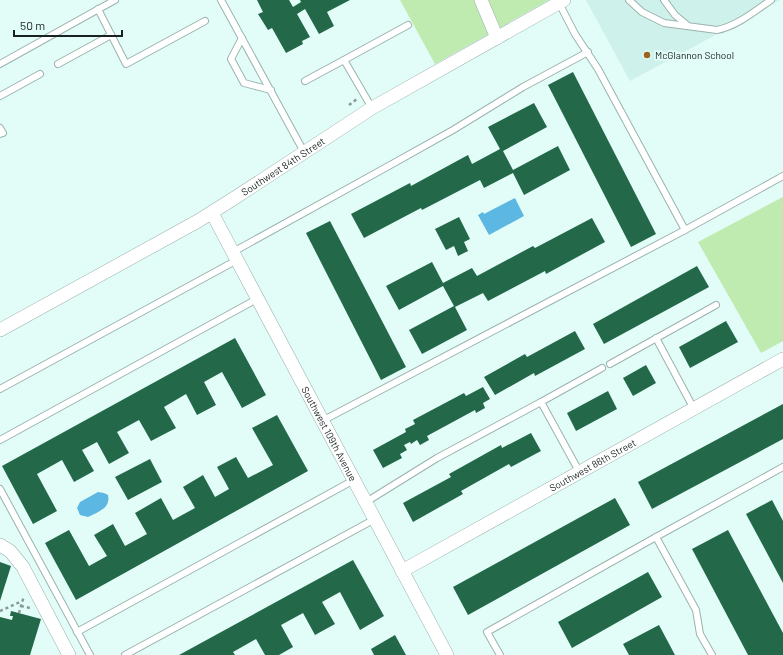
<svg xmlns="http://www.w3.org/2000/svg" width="783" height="655" font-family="Barlow,sans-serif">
<rect width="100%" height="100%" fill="#e2fcf7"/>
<path fill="#cef1eb" d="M586 0H780L630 81Z"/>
<g fill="#bfebb0">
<path d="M400 0H549L435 64Z"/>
<path d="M783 197V341L761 353 698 242Z"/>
</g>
<g fill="#5db7e3">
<path d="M515 198 524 216 489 235 478 215 483 212 484 214Z"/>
<path d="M98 492 104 493 108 495C111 508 98 512 88 517L80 515 77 508 80 502Z"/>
</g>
<g fill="#24684a">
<path d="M257 0H289L293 7 301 2 300 0H350L327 12 334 26 319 34 305 9 297 14 310 37 302 41 303 44 286 53 272 28 268 30 258 14 263 12Z"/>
<path d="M573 72 656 234 631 247 548 85Z"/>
<path d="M534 103 547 127 503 151 513 170 558 146 570 170 524 195 513 173 484 188 480 180 422 210 421 208 364 238 351 214 410 183 411 186 468 155 472 164 500 149 488 127Z"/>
<path d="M459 217 470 239 464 242 468 251 458 256 454 246 446 250 435 229Z"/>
<path d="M592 218 605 242 546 274 545 271 488 301 483 293 455 307 467 330 422 354 409 330 454 306 443 286 399 310 386 286 432 262 443 283 472 268 477 276 533 246 535 248Z"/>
<path d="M330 221 406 367 381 380 306 233Z"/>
<path d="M697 266 709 287 604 344 593 324Z"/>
<path d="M726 321 738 342 690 368 679 347Z"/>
<path d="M575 331 585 349 535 376 534 373 495 395 484 377 525 354 527 357Z"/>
<path d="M235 338 266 395 242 408 222 372 204 382 216 405 197 415 186 394 164 407 176 428 151 441 139 420 117 432 129 453 109 464 97 442 82 450 94 471 74 482 62 460 37 474 57 511 33 524 2 466Z"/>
<path d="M646 365 656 383 633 396 623 378Z"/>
<path d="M483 387 490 399 483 403 485 408 476 413 475 410 427 436 429 440 420 445 417 440 411 444 410 442 404 445 407 450 400 454 402 458 383 468 373 450 406 432 405 429 415 424 413 420 464 393 466 396Z"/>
<path d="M608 391 617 409 576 431 567 413Z"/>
<path d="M783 404V439L652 509 638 482Z"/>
<path d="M277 415 308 471 76 600 45 543 69 530 89 566 107 556 94 535 113 524 125 546 147 534 135 513 161 498 173 520 195 508 183 487 203 475 215 497 229 489 217 467 236 457 248 478 273 465 252 428Z"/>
<path d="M531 433 541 451 511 467 509 464 461 491 463 494 413 522 403 503 451 477 449 474 501 445 502 448Z"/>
<path d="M150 459 162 482 128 500 115 477Z"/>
<path d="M615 498 630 525 468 615 453 587Z"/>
<path d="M772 500 783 521V583L746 514Z"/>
<path d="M728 530 783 633V655H748L692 549Z"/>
<path d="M353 560 384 616 360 630 340 592 322 602 335 624 315 635 303 613 281 625 293 647 279 655H265L256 639 233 652 235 655H179Z"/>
<path d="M0 562 11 566 0 601Z"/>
<path d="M648 572 662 597 572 648 558 622Z"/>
<path d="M11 611 41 619 30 655H0V617L12 620 13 616H10Z"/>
<path d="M659 625 675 655H629L623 644Z"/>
<path d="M395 635 406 655H374L371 649Z"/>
</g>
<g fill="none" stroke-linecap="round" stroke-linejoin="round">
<defs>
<g id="lane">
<path d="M221 0 304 152"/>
<path d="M629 0 642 12 664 23 717 30C737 26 755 11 771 0"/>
<path d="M664 0 675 15 687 25"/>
<path d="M559 3 575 34 598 69 685 230"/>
<path d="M98 9 126 64 205 21"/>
<path d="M242 38 231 59 244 83 271 90"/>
<path d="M344 60 408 25"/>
<path d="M0 64 115 0"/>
<path d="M58 64 111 35"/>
<path d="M305 81 344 60 372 108"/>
<path d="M0 96 40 74"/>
<path d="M0 128 3 133 0 134"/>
<path d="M233 252 385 168 453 130 523 87 588 52"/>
<path d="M656 338 694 409"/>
<path d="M610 364 716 305"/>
<path d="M0 389 237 260"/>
<path d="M322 421 685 230 783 176"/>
<path d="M0 440 257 299"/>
<path d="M580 473 541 402 602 368"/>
<path d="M0 489 90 655"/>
<path d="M366 502 437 458 541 402"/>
<path d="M656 537 696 610 700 634 712 655"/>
<path d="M77 632 354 480"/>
<path d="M125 655 375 519"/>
<path d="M500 655 487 632 656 537 783 467"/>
</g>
<g id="street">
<path d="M481 0 497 38"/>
<path id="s1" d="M212 213 447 655"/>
<path id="s2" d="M0 330 198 221 233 199 372 108 564 0"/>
<path d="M0 545 10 551 23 567 69 655"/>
<path id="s3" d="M402 571 783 359"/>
</g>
</defs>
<use href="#lane" stroke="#9bb3af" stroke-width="8"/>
<use href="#street" stroke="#9bb3af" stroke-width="14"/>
<g stroke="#879a96" stroke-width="2.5" stroke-dasharray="3 3" stroke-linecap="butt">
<path d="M349 105 357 99"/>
<path d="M21 606 30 608"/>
<path d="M0 611 22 601"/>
<path d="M19 613 24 596"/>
</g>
<use href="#lane" stroke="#fff" stroke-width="6"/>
<use href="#street" stroke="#fff" stroke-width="13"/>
</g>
<circle fill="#9b641e" stroke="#e2fcf7" stroke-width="1.5" cx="647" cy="55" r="4"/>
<g text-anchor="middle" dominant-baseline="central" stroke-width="4" stroke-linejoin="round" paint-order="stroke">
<g font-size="10" fill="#182220" stroke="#e2fcf7" text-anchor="start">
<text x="655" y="55">McGlannon School</text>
</g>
<g font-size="10" fill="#182220" stroke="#e2fcf7">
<text stroke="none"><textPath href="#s2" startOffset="327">Southwest 84th Street</textPath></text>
<text stroke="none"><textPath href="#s1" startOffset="250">Southwest 109th Avenue</textPath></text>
<text stroke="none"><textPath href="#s3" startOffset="218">Southwest 86th Street</textPath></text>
</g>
</g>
<path d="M14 30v6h108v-6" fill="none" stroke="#182220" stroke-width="2"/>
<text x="20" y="30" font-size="12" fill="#182220" stroke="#e2fcf7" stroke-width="3" paint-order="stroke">50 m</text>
</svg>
